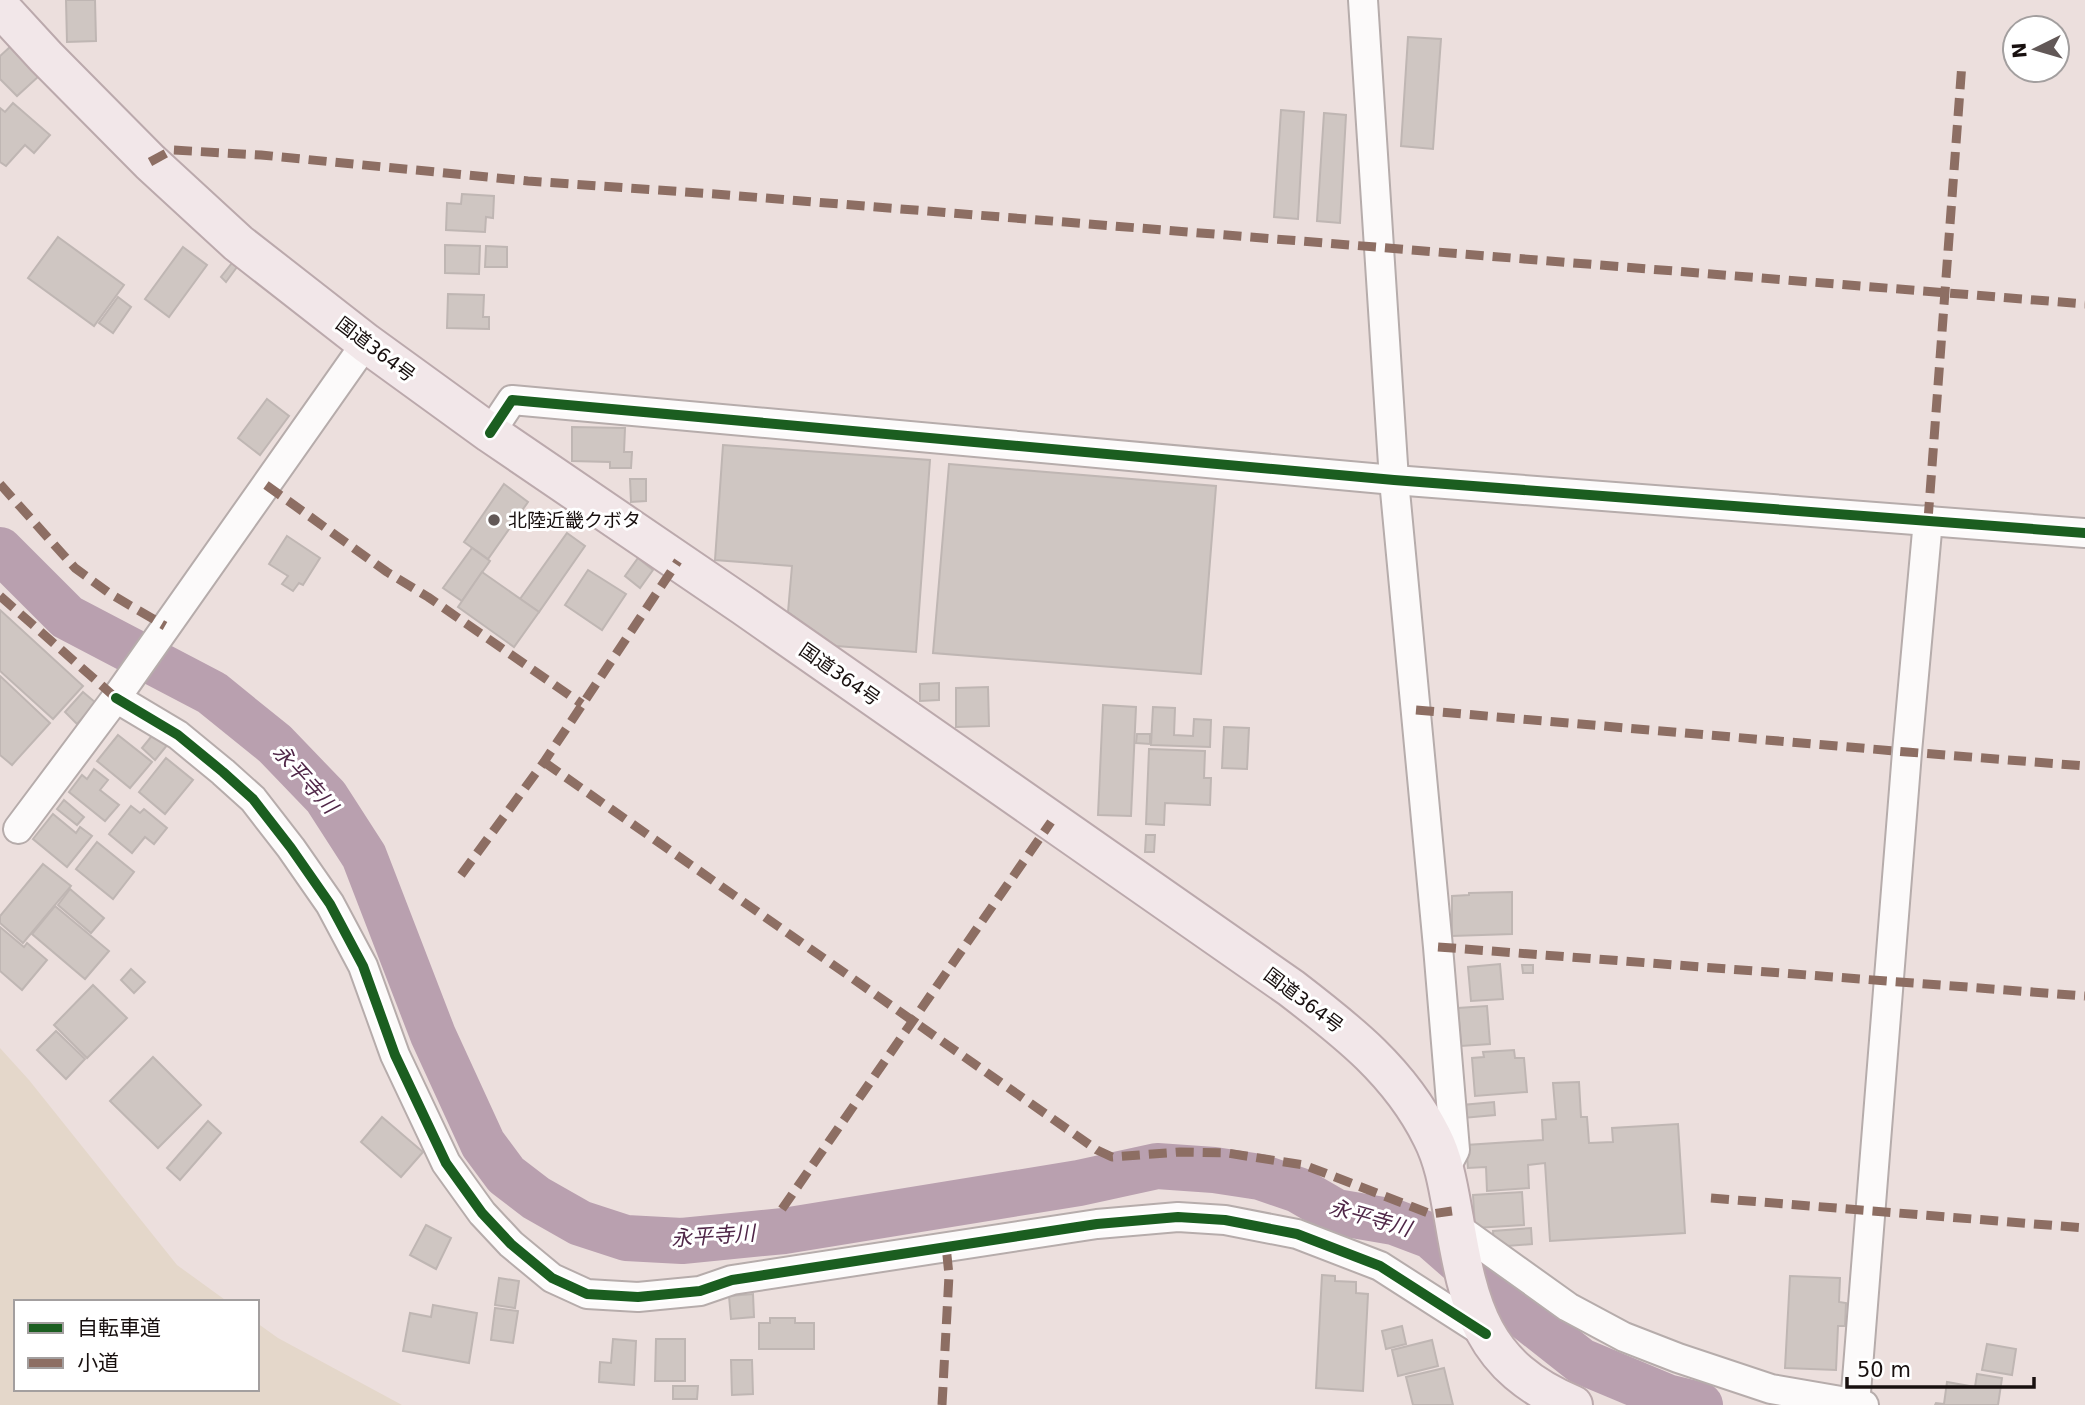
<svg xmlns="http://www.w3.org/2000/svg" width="2085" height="1405" font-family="'DejaVu Sans','Noto Sans JP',sans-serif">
<rect width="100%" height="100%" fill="#ecdfdd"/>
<path fill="#e4d7ca" d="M0 1048 29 1080 177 1265 228 1302H16V1389H257V1323L278 1338 402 1405H0Z"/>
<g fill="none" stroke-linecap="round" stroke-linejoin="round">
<path stroke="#b9a0af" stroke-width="46" d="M0 550 67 617 212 693 275 744 326 797 364 856 433 1035 483 1144 506 1175 536 1198 580 1223 626 1238 682 1241 784 1231 1079 1183 1157 1166 1214 1170 1260 1177 1298 1190 1336 1212 1394 1222 1431 1236 1510 1305 1581 1361 1667 1397 1700 1405"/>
</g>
<g fill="#cfc6c2" stroke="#bfb6b3" stroke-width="2">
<path d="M66 0H95L96 41 67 42Z"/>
<path d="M1408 37 1441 39 1433 149 1401 146Z"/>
<path d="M10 47 39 76 17 96 0 79V56Z"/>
<path d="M13 103 50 135 34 153 25 145 6 166 0 162V108L5 112Z"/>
<path d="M1281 110 1304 112 1298 219 1274 217Z"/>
<path d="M1324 113 1346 115 1340 223 1317 221Z"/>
<path d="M462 194 494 196 493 218 486 217 485 232 446 230 447 203 461 204Z"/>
<path d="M58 237 124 285 94 326 28 278Z"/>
<path d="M445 245 480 246 479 274 445 273Z"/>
<path d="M486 246 507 247V267H485Z"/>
<path d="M183 247 207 265 169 317 145 299Z"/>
<path d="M232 263 237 267 226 282 221 277Z"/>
<path d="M448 294 484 295 483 317H489V329L447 328Z"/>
<path d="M118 297 131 307 113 333 99 323Z"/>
<path d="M267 399 289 416 260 455 238 438Z"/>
<path d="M572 427 625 428 624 452H632L631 468H610V462L572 461Z"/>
<path d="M723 445 930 460 916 652 836 646 788 612 792 566 715 560Z"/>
<path d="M949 464 1216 486 1201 674 933 653Z"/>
<path d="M630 479H646V501L631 502Z"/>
<path d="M504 484 528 502 488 559 464 542Z"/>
<path d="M567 533 585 546 539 612 520 599Z"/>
<path d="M287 536 320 558 303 585 299 583 293 591 282 584 288 576 269 564Z"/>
<path d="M472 548 490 561 462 601 443 588Z"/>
<path d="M638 558 653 570 640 588 625 576Z"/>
<path d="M588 570 626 594 602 630 565 605Z"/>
<path d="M482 572 539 612 514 647 458 607Z"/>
<path d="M0 610 83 686 53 719 0 671Z"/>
<path d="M0 676 50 723 12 765 0 755Z"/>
<path d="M939 683V700L920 701V684Z"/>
<path d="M988 687 989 726 956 727V688Z"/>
<path d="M83 692 96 703 77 724 65 712Z"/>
<path d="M1103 705 1136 707 1131 816 1098 815Z"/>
<path d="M1153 707 1175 708 1174 735 1193 736 1194 719 1211 720 1210 747 1151 745Z"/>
<path d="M1224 727 1249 728 1247 769 1222 768Z"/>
<path d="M155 732 168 744 155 760 142 748Z"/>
<path d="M1137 734H1150V744L1136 743Z"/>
<path d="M118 735 152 762 130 788 97 761Z"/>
<path d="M1149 749 1205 751 1204 778H1211L1210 805 1165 803 1164 825 1146 824Z"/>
<path d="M166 758 193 780 165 814 139 792Z"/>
<path d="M94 769 108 780 100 790 119 805 105 821 69 792 82 775 87 779Z"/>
<path d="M64 800 84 817 77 825 57 809Z"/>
<path d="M131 806 140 813 144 809 167 828 154 844 145 837 132 853 109 834Z"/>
<path d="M53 814 76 833 80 827 92 836 67 867 33 839Z"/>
<path d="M1146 835H1155L1154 852H1145Z"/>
<path d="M97 842 134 872 113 899 76 869Z"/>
<path d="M43 864 71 886 23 943 0 923V916Z"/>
<path d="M70 889 104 918 91 933 58 905Z"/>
<path d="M1512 892V934L1452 936V896L1469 895V893Z"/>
<path d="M55 906 109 951 85 979 32 934Z"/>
<path d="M0 927 24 947 27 943 47 960 22 990 0 971Z"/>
<path d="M1500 964 1503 999 1471 1001 1468 967Z"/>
<path d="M1522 965H1533V973H1523Z"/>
<path d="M131 969 145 982 134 993 121 980Z"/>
<path d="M93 985 127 1018 87 1058 54 1025Z"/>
<path d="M1487 1006 1490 1044 1461 1046 1458 1008Z"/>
<path d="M56 1031 85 1059 66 1079 37 1050Z"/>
<path d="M1514 1050 1515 1058H1524L1527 1092 1475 1096 1472 1058 1484 1057 1483 1052Z"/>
<path d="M153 1057 201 1105 158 1148 110 1101Z"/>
<path d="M1579 1082 1581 1117H1587L1589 1143 1613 1142 1612 1128 1678 1124 1685 1233 1550 1241 1545 1163 1528 1165 1529 1188 1487 1191 1486 1167 1468 1168 1466 1145 1543 1140 1542 1120 1556 1119 1553 1083Z"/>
<path d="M1494 1102 1495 1115 1463 1118 1462 1105Z"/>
<path d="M382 1117 423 1152 401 1177 361 1142Z"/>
<path d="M208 1121 221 1133 180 1180 167 1168Z"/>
<path d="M1522 1192 1524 1225 1475 1228 1473 1195Z"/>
<path d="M426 1225 451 1238 436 1269 410 1255Z"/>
<path d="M1531 1228 1532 1244 1494 1247 1493 1231Z"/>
<path d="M1322 1275 1335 1276V1281L1356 1282V1293L1368 1294 1363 1391 1316 1388Z"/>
<path d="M1790 1276 1840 1278 1839 1302 1846 1303 1845 1326H1838L1836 1370 1785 1368Z"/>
<path d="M499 1278 519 1281 515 1308 495 1305Z"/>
<path d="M753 1294 754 1317 731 1319 729 1296Z"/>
<path d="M433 1305 477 1313 469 1363 403 1351 410 1313 431 1317Z"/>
<path d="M495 1308 518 1311 513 1343 491 1340Z"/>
<path d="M770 1318H795V1323H814V1349H759V1323H770Z"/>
<path d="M1402 1326 1406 1344 1386 1349 1382 1331Z"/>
<path d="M613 1339 636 1341 634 1385 599 1382 600 1362 611 1363Z"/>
<path d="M656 1339H685V1381H655Z"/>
<path d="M1432 1340 1438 1366 1398 1376 1392 1350Z"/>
<path d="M1987 1344 2016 1349 2012 1375 1982 1370Z"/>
<path d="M731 1360H752L753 1394 732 1395Z"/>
<path d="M1444 1368 1453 1405H1413L1406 1377Z"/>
<path d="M1977 1374 2002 1378 1998 1405H1935L1936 1403 1944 1404 1947 1382 1975 1387Z"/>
<path d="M673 1386H698L697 1399H673Z"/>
</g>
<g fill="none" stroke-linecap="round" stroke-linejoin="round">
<defs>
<g id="minor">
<path d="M1363 0 1394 480 1438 947 1455 1150 1444 1171"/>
<path d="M490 433 512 400 1394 480 2085 533"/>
<path d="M116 698 178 735 223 772 253 799 291 848 330 904 363 966 395 1055 446 1163 482 1213 511 1244 552 1278 587 1294 638 1297 700 1291 732 1280 1097 1224 1178 1217 1225 1220 1297 1234 1380 1266 1486 1334"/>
<path d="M18 829 116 698 366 343"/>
<path d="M1455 1226 1568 1307 1624 1337 1678 1358 1771 1389 1864 1405"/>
<path d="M1855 1405 1907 752 1928 520"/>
</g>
<path id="trunk" d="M0 7 46 57 150 162 238 243 366 343 490 433 744 606 1291 988C1347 1031 1400 1072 1432 1137 1445 1162 1449 1192 1454 1219 1469 1308 1482 1367 1573 1405"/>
</defs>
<use href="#minor" stroke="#b6acab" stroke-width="32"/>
<use href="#trunk" stroke="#bba9ac" stroke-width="42"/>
<use href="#minor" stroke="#fcfafa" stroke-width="28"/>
<use href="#trunk" stroke="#f2e7e9" stroke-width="38"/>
<g stroke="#8d6e63" stroke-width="9" stroke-dasharray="18 9" stroke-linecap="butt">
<path d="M150 162 172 150 261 155 528 181 715 194 2085 304"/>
<path d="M0 484 75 568 109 593 165 626"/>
<path d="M266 485 387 572 428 597 582 704"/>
<path d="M1928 520 1962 63"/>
<path d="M0 596 116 698"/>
<path d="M1416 710 1907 752 2085 766"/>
<path d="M544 762 1097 1150 1112 1157 1180 1152 1227 1153 1304 1165 1431 1214 1452 1211"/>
<path d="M461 875 544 762 678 561"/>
<path d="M1438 947 2085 996"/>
<path d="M1711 1198 2085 1228"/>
<path d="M782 1209 1051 822"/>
<path d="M942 1405 949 1275 946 1246"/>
</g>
<defs>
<g id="cycleway">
<path d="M490 433 512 400 1394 480 2085 533"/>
<path d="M116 698 178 735 223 772 253 799 291 848 330 904 363 966 395 1055 446 1163 482 1213 511 1244 552 1278 587 1294 638 1297 700 1291 732 1280 1097 1224 1178 1217 1225 1220 1297 1234 1380 1266 1486 1334"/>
</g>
</defs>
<use href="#cycleway" stroke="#fff" stroke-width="15"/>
<use href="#cycleway" stroke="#1b5e20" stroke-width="10"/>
</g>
<circle fill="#625857" stroke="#fff" stroke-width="2.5" cx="494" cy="520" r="7"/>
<g text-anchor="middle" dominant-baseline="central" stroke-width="6" stroke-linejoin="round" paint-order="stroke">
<g font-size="19" fill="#18100f" stroke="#fff">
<text transform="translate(376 349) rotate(37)">国道364号</text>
<text transform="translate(840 674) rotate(35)">国道364号</text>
<text transform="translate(1304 1000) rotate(37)">国道364号</text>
</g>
<g font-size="19" fill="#18100f" stroke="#fff" text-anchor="start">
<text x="508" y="520">北陸近畿クボタ</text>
</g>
<g font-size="21" font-style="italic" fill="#502748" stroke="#fff">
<text transform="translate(305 779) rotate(48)">永平寺川</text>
<text transform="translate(1370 1218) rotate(16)">永平寺川</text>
<text transform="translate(713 1236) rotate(-4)">永平寺川</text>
</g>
</g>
<rect x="14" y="1300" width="245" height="91" fill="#ffffff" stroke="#a39f9f" stroke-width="2"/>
<rect x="28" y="1323" width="35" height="10" fill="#1b5e20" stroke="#a39f9f" stroke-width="2"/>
<text x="77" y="1335" font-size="21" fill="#18100f">自転車道</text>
<rect x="28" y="1358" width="35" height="10" fill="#8d6e63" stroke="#a39f9f" stroke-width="2"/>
<text x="77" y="1370" font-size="21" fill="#18100f">小道</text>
<g transform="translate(2036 49) rotate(265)"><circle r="33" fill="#ffffff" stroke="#a39f9f" stroke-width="2"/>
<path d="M0-5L12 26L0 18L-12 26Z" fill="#625857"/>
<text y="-10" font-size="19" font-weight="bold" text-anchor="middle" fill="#18100f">N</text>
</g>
<path d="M1847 1377v10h187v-10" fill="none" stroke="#18100f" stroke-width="3.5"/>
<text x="1857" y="1377" font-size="21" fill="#18100f" stroke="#ffffff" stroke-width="5" paint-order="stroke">50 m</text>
</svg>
